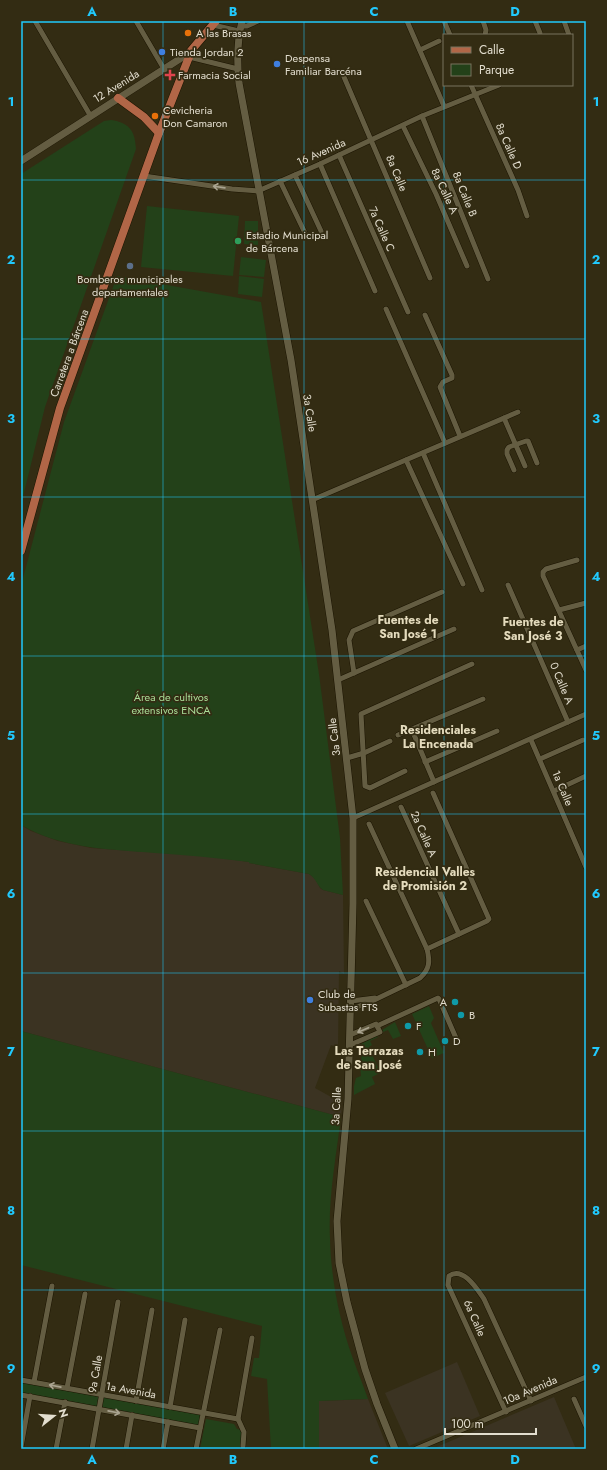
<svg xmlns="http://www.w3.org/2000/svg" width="607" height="1470" font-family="Jost,sans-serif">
<rect width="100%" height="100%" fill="#332c13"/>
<g fill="#3b3322">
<path d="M21 825 31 831 58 841 91 848 208 856 249 862V863L309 874 315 878 320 888 323 890 343 895 344 974 339 971 338 1048 331 1045 315 1088 342 1103 341 1117 21 1031Z"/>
<path d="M457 1362 480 1416 409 1446 385 1393Z"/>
<path d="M554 1397 576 1449H432Z"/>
<path d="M368 1399 388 1449H319V1401Z"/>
</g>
<g fill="#234119">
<path d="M111 120C130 123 135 131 136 149L45 407 21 505V174L104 121Z"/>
<path d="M147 206 239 216 233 276 141 267Z"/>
<path d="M245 221H258V245L244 244Z"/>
<path d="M241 257 266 260 264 277 239 275Z"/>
<path d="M117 276 261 302 319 674 340 838 343 895 323 890C316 885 317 879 309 874L249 863V862C218 858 186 855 155 853 107 849 63 849 21 825V586L64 422Z"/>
<path d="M239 276 264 279 262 297 238 294Z"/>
<path d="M429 1006 434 1018 431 1023 444 1053 432 1058 412 1014Z"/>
<path d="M395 1022 401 1036 393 1039 388 1030 383 1032 382 1030Z"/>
<path d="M21 1031 341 1117C336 1157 328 1199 330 1239 331 1278 339 1319 352 1356 357 1370 363 1385 368 1399L319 1401V1449H271L267 1379 251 1376 254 1358H259L262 1326 21 1265Z"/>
<path d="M377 1036 378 1037 370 1041 372 1045 369 1047 380 1073 372 1077 375 1084 354 1095V1086L356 1078 361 1076 360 1065 363 1048 362 1046 357 1048 359 1045Z"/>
<path d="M21 1380 204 1413 200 1428 21 1395Z"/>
<path d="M206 1419 234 1424 237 1429 243 1430 240 1447 250 1449H200Z"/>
</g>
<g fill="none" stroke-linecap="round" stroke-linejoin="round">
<defs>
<g id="minor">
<path d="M35 21 90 115"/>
<path d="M136 21 164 69"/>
<path d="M407 21 444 106"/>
<path d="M444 21 450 35"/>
<path d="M483 21 486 30 485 35"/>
<path d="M535 21 540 33"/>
<path d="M564 21 569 35"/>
<path d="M213 25 239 31"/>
<path d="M241 26H247L258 21"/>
<path d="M420 50 439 41"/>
<path d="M189 57 238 69"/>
<path d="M344 77 430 278"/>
<path d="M471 85 518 190 527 216"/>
<path d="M422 116 488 279"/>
<path d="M403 126 436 194 467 266"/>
<path d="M339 155 408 312"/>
<path d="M320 164 375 291"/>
<path d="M295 175 321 231"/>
<path d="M144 176 232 189 258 191 320 164 422 116 499 85"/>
<path d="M280 181 305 233"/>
<path d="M386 309 445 443"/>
<path d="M425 315 452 375V378L443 382 440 387 460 436"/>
<path d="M504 418 525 466"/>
<path d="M423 453 482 590"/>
<path d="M406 460 463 584"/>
<path d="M514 470 507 454V450L509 447 526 441H528L537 463"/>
<path d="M312 500 518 412"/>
<path d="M577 560 546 569 543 572V576L586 670"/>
<path d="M508 585 568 722"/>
<path d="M559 610 586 603"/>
<path d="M577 650 586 646"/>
<path d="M354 673 349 640 353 631 442 592"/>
<path d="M338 680 454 629"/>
<path d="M412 730 434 782"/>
<path d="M398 735 483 699"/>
<path d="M531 740 586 867"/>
<path d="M347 758 364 753 390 741"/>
<path d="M540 759 583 740"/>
<path d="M425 762 497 731"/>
<path d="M405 771 370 788 365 786 361 714 472 664"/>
<path d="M554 791 586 776"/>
<path d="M401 807 459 934"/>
<path d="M353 818 586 714"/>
<path d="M366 901 406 985"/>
<path d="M427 949 487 921 489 919 433 793"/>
<path d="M351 1001 375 998"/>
<path d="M351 1009 368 1003 420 978C430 969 430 961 427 949L369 824"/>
<path d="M377 1026 438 998 439 999 456 1038"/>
<path d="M350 1045 380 1032 376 1024 350 1035"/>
<path d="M21 1380 238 1419"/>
<path d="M34 1382 52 1286"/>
<path d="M67 1388 85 1294"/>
<path d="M21 1395 200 1428"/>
<path d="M574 1399 586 1426"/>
<path d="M136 1401 152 1310"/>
<path d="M170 1407 185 1320"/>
<path d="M506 1412 448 1285 449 1276C463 1266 477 1289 484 1299L531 1401"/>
<path d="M243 1446 244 1432 238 1419 252 1338"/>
<path d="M21 1447 30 1396"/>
<path d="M56 1449 65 1402"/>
<path d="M92 1449 118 1302"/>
<path d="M126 1449 132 1415"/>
<path d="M163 1449 168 1422"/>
<path d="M196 1449 220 1330"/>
<path d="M416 1449 586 1377"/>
</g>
<g id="secondary">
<path d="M242 21C237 41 237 63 239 83L291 360 332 630 353 818V904L348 1099 337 1221 339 1263 347 1302 365 1369 377 1404 395 1449"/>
<path d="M21 161 189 53"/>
</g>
<g id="primary">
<path d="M118 98 144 117 159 133"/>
<path d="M21 551 60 408 159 133 189 57V53L216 21"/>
</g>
</defs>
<use href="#minor" stroke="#1b1400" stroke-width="6"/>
<use href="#secondary" stroke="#1b1400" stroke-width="8"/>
<use href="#primary" stroke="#1b1400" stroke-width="9"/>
<use href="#minor" stroke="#645d42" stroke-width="5"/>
<use href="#secondary" stroke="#645d42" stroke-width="7"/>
<use href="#primary" stroke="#b16647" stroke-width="8"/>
</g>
<defs><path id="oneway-shaft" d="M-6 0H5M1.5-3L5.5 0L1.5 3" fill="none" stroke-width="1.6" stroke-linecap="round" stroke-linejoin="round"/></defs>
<g stroke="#aaa490">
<use href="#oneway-shaft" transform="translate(219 187) rotate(-172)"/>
<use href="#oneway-shaft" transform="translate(363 1030) rotate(157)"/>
<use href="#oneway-shaft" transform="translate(55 1386) rotate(-169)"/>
<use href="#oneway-shaft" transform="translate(114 1412) rotate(11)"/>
</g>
<path fill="none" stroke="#21c9fd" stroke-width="1" stroke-opacity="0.55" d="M163 21V1449M304 21V1449M444 21V35M444 85V1449M21 180H586M21 339H586M21 497H586M21 656H586M21 814H586M21 973H586M21 1131H586M21 1290H586"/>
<g fill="#e8710a" stroke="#332c13" stroke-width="1.5">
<circle cx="188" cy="33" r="4"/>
<circle cx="155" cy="116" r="4"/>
</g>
<g fill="#3f7fe0" stroke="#332c13" stroke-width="1.5">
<circle cx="162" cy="52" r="4"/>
<circle cx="277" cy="64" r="4"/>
<circle cx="310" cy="1000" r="4"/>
</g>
<path fill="#e0444e" stroke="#332c13" stroke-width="1.5" d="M168 69h4v4h4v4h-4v4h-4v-4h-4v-4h4z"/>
<circle fill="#2e9e5b" stroke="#332c13" stroke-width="1.5" cx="238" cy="241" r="4"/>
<circle fill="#5c6f8a" stroke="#332c13" stroke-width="1.5" cx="130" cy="266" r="4"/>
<g fill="#0f9aa8" stroke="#332c13" stroke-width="1.5">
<circle cx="455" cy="1002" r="4"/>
<circle cx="461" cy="1015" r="4"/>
<circle cx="408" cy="1026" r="4"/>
<circle cx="445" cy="1041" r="4"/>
<circle cx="420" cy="1052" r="4"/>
</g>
<g text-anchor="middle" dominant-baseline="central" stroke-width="3.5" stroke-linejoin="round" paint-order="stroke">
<g font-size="11" fill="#e3decf" stroke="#332c13" text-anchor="start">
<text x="196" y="33">A las Brasas</text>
<text x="170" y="52">Tienda Jordan 2</text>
<text x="285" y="58">Despensa<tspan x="285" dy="13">Familiar Barcéna</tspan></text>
<text x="178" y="75">Farmacia Social</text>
<text x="163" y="110">Cevicheria<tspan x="163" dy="13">Don Camaron</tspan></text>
<text x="246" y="235">Estadio Municipal<tspan x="246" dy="13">de Bárcena</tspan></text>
<text x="130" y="279" text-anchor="middle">Bomberos municipales<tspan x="130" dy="13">departamentales</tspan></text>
<text x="318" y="994">Club de<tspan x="318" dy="13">Subastas FTS</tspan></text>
<text x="447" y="1002" text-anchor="end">A</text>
<text x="469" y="1015">B</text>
<text x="416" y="1026">F</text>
<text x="453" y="1041">D</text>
<text x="428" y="1052">H</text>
</g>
<g font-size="11" fill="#e3decf" stroke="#332c13">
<text transform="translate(116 86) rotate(-32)">12 Avenida</text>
<text transform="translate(509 146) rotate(66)">8a Calle D</text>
<text transform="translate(321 152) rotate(-24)">16 Avenida</text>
<text transform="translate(397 173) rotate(67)">8a Calle</text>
<text transform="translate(445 191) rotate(65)">8a Calle A</text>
<text transform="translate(465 194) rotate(68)">8a Calle B</text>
<text transform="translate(382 229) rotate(66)">7a Calle C</text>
<text transform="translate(69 353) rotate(-70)">Carretera a Bárcena</text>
<text transform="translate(310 413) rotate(81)">3a Calle</text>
<text transform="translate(562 683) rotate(67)">0 Calle A</text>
<text transform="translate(334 737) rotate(-97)">3a Calle</text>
<text transform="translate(563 788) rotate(67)">1a Calle</text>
<text transform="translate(424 834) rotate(66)">2a Calle A</text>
<text transform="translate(336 1106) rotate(-87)">3a Calle</text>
<text transform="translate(475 1318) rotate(66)">6a Calle</text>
<text transform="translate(95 1374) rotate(-80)">9a Calle</text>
<text transform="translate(131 1390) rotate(10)">1a Avenida</text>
<text transform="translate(530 1390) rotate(-23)">10a Avenida</text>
</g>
<g font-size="11" fill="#a9dd98" stroke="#332c13">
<text x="171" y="697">Área de cultivos<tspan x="171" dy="13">extensivos ENCA</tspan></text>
</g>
<g font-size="12" font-weight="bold" fill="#e4dbbd" stroke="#332c13">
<text x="408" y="620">Fuentes de<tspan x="408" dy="14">San José 1</tspan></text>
<text x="533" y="622">Fuentes de<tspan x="533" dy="14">San José 3</tspan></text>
<text x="438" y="730">Residenciales<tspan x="438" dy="14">La Encenada</tspan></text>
<text x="425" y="872">Residencial Valles<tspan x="425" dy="14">de Promisión 2</tspan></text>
<text x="369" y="1051">Las Terrazas<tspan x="369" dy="14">de San José</tspan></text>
</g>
</g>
<rect width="607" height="1470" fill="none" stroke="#332c13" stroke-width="44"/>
<rect x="443" y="34" width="130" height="52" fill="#332c13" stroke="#79735e"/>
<rect x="451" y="47" width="20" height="6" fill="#b16647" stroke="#79735e"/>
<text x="479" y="54" font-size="12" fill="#e3decf">Calle</text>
<rect x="451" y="64" width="20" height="12" fill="#234119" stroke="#79735e"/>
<text x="479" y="74" font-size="12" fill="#e3decf">Parque</text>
<g transform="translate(54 1416) rotate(73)" stroke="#332c13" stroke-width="3" paint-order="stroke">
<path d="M0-3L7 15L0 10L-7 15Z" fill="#e3decf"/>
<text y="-6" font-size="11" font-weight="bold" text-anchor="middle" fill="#e3decf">N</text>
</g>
<path d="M445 1428v6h91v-6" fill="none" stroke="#e3decf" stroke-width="2"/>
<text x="451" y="1428" font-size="12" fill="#e3decf" stroke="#332c13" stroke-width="3" paint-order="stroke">100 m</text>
<rect x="22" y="22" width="563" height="1426" fill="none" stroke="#21c9fd" stroke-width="1.5"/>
<g font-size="13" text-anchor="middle" font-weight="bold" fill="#21c9fd">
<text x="92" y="16">A</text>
<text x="233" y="16">B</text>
<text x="374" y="16">C</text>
<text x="515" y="16">D</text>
<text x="11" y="106">1</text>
<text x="596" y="106">1</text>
<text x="11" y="264">2</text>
<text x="596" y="264">2</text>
<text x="11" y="423">3</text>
<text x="596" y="423">3</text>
<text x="11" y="581">4</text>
<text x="596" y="581">4</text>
<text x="11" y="740">5</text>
<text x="596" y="740">5</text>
<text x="11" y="898">6</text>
<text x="596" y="898">6</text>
<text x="11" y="1056">7</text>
<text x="596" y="1056">7</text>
<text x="11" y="1215">8</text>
<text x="596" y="1215">8</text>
<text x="11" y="1373">9</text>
<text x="596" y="1373">9</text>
<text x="92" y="1464">A</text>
<text x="233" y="1464">B</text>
<text x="374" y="1464">C</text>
<text x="515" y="1464">D</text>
</g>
</svg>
